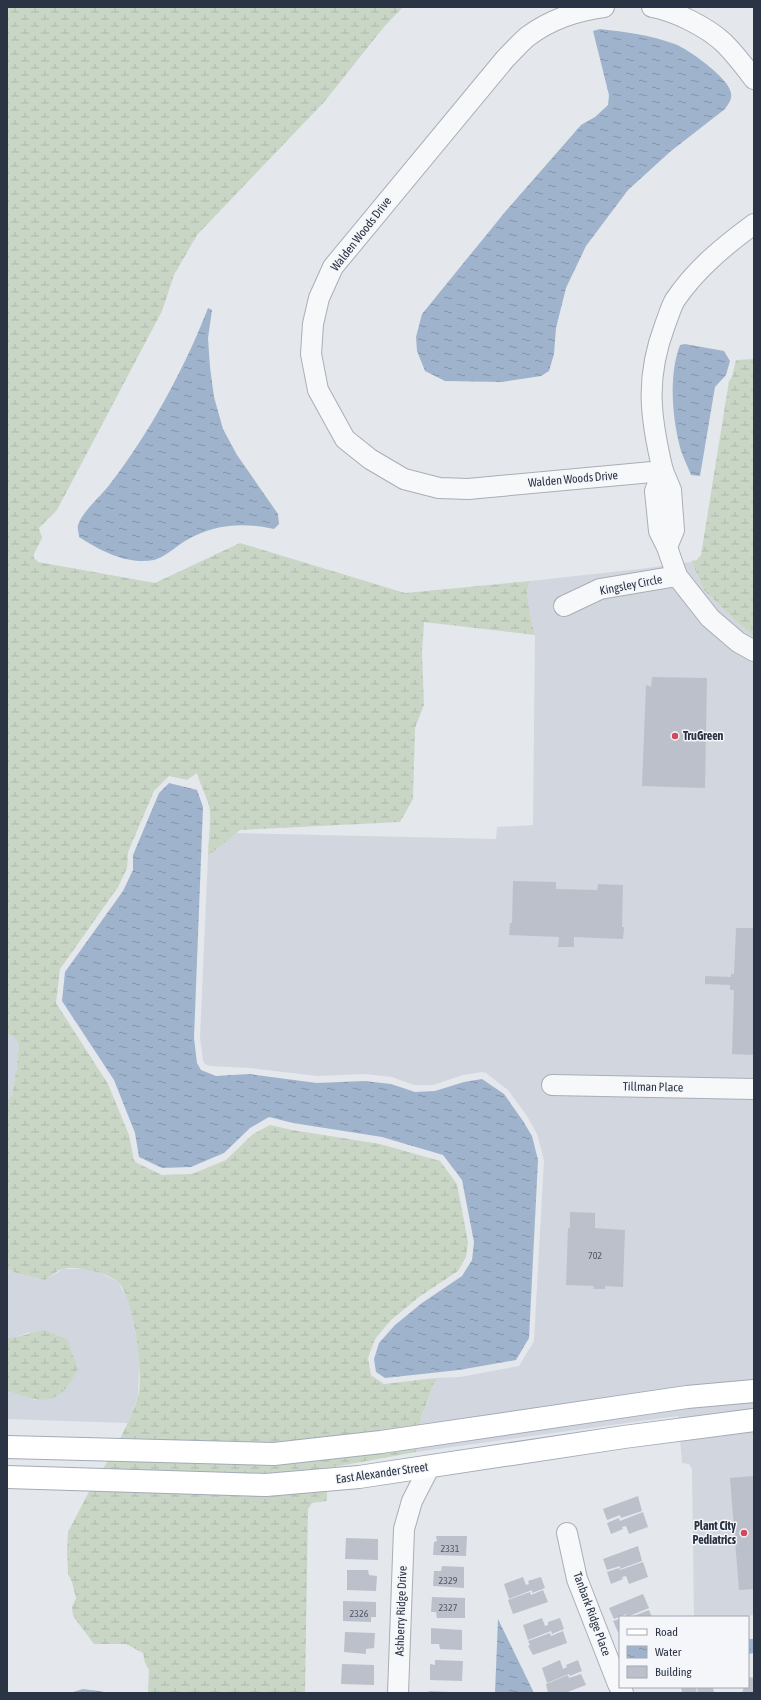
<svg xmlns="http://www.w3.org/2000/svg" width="761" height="1700" font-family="'Asap Condensed',sans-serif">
<defs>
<pattern id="wetland-marsh" width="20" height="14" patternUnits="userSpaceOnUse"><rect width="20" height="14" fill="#c9d6c5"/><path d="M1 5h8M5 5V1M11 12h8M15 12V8" fill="none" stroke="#adb8ab"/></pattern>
<pattern id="water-ripples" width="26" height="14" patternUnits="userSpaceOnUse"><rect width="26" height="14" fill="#9fb4cc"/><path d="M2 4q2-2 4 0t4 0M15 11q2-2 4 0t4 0" fill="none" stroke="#8293a7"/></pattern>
</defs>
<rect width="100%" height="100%" fill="#e4e7ec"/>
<g fill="#d2d6de">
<path d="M691 562 704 590 739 624 754 636V1382L420 1428 421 1419 436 1378 460 1377 519 1366 534 1341 544 1160 537 1134 527 1116 508 1090 486 1073 482 1072 463 1075 433 1085H414L392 1077 365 1074 317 1076 249 1068 210 1066 205 1064 203 1060 200 1038 208 856 235 833 496 839 497 827 533 825 535 635 527 602 528 584 530 581 640 569Z"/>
<path d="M7 1034 13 1036 19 1045 17 1066 12 1095 7 1102Z"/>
<path d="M7 1268 16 1273 45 1280 63 1269H92L118 1282 130 1303 138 1348 139 1367 138 1396 128 1423 7 1419V1391L36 1400 29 1332 14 1338H7Z"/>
<path d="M754 1398V1412L679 1422 678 1416 416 1452 417 1445Z"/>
<path d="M754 1428V1615L739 1617H694L692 1469 689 1464 682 1463 680 1438Z"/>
</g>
<g fill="url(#wetland-marsh)">
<path d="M7 7H403L383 28 325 101 197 235 174 275 162 311 57 510 39 528 42 538 34 554V558L38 562 155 583 240 543 405 593 530 581C523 594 532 620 535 635L424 622 422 652 424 705 415 728 413 799 400 822 240 830 208 856C208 843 212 817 209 806 206 794 200 785 197 773L187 780 169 776 154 791 128 852 127 868 118 887 60 969 56 1003 108 1084 129 1135 134 1160 137 1163 162 1175 192 1174 226 1160 253 1134 270 1125 292 1130 380 1144 440 1161 457 1184 468 1242 466 1257 458 1271 419 1297 391 1320 375 1339 368 1358 371 1375 384 1384 436 1378 421 1418 420 1428 274 1446 119 1441C126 1427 133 1412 138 1397 144 1377 134 1296 118 1282 108 1273 76 1265 63 1269 57 1270 50 1277 45 1280L16 1273 7 1268V1102L12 1095 17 1066 19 1045 13 1036 7 1034Z"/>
<path d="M754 359V636L739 624 704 590 691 561 697 560 701 555 729 381 732 377 736 360Z"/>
<path d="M44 1330 67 1339 78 1369C74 1375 71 1382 66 1388 51 1408 26 1397 7 1391V1338C19 1338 31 1332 44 1330Z"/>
<path d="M417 1445 416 1452 328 1468V1472L266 1477 101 1472 110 1457Z"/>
<path d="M91 1488H327V1501L312 1503 308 1509 305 1693H148L149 1670 145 1663 143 1653 126 1644H94L73 1616 72 1607 76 1598 72 1582 68 1574 67 1550 68 1532Z"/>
</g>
<g fill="url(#water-ripples)">
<path d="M600 29C626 32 650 35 675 44 688 49 729 78 731 93 732 100 729 103 725 109L671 151 628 190 586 246 566 288 556 328 554 354 549 371 541 376 502 382 445 381 425 371 417 351 416 337 422 314 505 212 581 125 595 117 608 105 609 95 593 31Z"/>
<path d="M208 308 212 310 208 338 210 367 214 397 223 429 237 455 278 514 279 524 274 529C243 522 213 524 185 541 177 546 163 558 154 560 127 565 101 551 79 537 79 534 77 528 78 525 82 512 101 496 110 484 149 434 185 368 208 308Z"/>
<path d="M685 344 724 351 730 361 726 375 715 387 700 476 691 475C687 464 681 454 679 443 672 414 669 373 680 345Z"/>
<path d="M169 783 197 790 203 807 194 1038 197 1063 201 1070 216 1076 249 1074 317 1083 364 1081 391 1084 415 1092 435 1091 464 1082 482 1079 504 1094 523 1121 532 1136 538 1160 529 1338 516 1360 459 1370 385 1378 376 1372 374 1359 379 1343 395 1325 422 1303 462 1276 472 1260 474 1242 462 1180 443 1155 382 1137 293 1123 269 1117 250 1128 224 1153 191 1167 162 1168 139 1157 135 1133 114 1080 62 1001 65 972 123 891 133 870V855L159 793Z"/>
<path d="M498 1619 534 1693H495Z"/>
<path d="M748 1639H754V1653L748 1654Z"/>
<path d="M83 1689 113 1693H70Z"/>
</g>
<g fill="#bbc0ca">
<path d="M652 677 707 678 705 788 642 786 646 685 651 687Z"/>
<path d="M513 881 556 882V889L597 890 598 884 623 885 622 927H624L623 939 574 937V947H558L559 937 509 935 510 923H512Z"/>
<path d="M736 928H754V1055L732 1054 734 990H730V985L705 984V976L731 977V974H734Z"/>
<path d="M570 1212 595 1213V1228L625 1230 623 1287 605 1286V1289H593L594 1286 566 1285 568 1228H570Z"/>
<path d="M754 1476V1589L739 1590 730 1478Z"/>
<path d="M638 1496 642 1511 621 1518 620 1515 607 1520 603 1509Z"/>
<path d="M643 1512 648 1527 629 1534 626 1526 622 1527 623 1529 611 1534 607 1523 619 1518 620 1521Z"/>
<path d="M436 1536H467L466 1556 433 1555 434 1542 437 1541Z"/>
<path d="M346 1538 378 1539V1560L345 1559Z"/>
<path d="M638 1546 642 1561 620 1569V1566L607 1570 603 1559Z"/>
<path d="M643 1562 648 1577 629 1584 626 1576 622 1577 623 1579 611 1584 607 1572 619 1568 620 1570Z"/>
<path d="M442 1566 464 1567V1588L433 1586 434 1571H441Z"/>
<path d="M347 1570H368L369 1575 377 1576 376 1591 347 1590Z"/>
<path d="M523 1577 526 1585 529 1584 528 1581 541 1577 545 1588 532 1593V1590L509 1599 504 1584Z"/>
<path d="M543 1590 548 1602 513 1614 508 1600 530 1592 531 1595Z"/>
<path d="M643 1594 649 1608 627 1617 626 1614 614 1619 609 1608Z"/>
<path d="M432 1597 465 1598V1618H437L436 1612H431Z"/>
<path d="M343 1601 376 1602V1617H371V1622L343 1621Z"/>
<path d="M649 1610 652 1617H631Z"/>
<path d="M542 1618 545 1626 548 1625V1622L560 1618 564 1629 552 1634 551 1631 528 1640 523 1625Z"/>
<path d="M620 1619V1632H618L613 1621Z"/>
<path d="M431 1628 462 1630V1650L440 1649 439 1644H431Z"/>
<path d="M563 1631 567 1643 533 1655 528 1646 530 1645 528 1641 550 1633 551 1636Z"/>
<path d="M345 1632 375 1633 374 1648 366 1649V1654L344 1652Z"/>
<path d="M435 1660 463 1661 462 1681 430 1680V1664L435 1665Z"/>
<path d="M560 1660 563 1669 567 1667 566 1665 578 1660 582 1671 570 1676 569 1674 547 1683 542 1668Z"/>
<path d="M342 1664 374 1665V1685L341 1684Z"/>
<path d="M581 1674 586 1685 565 1693H548L546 1684 568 1675 569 1678Z"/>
<path d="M748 1677 754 1678V1693H742L744 1687H748Z"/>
<path d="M681 1687H696L697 1693H682Z"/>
<path d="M697 1687H713L714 1693H698Z"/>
<path d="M429 1691 450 1692V1693H429Z"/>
</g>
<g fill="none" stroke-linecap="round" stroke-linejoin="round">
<defs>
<g id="minor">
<path d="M604 7C578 10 549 20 527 37 519 44 512 52 505 59L333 267 319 298 313 324 311 354 318 390 345 439 370 459 404 479 439 488 468 489 663 471C650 417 645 378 665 325 668 317 671 307 675 300 696 269 724 246 754 224"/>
<path d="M652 7C675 11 707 27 724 43 735 54 745 67 754 79"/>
<path d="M663 471 655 491 659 531 667 547 677 576 710 618 738 642 754 651"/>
<path d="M663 471 671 490 674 530 667 547"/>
<path d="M564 606 600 589 677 576"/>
<path d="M552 1085 754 1089"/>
<path d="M567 1533 577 1579 618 1684 623 1693"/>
<path d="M398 1693 404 1529 412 1501 430 1466"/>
</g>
<g id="major">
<path d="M7 1447 274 1454 381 1442 687 1397 754 1391"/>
<path d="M7 1477 266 1485 359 1477 624 1437 754 1420"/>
</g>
</defs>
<use href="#minor" stroke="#a9aeb7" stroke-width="22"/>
<use href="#major" stroke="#a3abb8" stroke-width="24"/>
<use href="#minor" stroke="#f7f8fa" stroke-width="20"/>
<use href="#major" stroke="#fff" stroke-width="22"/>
</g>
<g fill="#d1495b" stroke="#f4f6f9" stroke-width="1.5">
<circle cx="675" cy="736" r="4"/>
<circle cx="744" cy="1533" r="4"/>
</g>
<g text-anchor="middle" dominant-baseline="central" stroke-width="3" stroke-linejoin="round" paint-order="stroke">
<g font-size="10" fill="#4f5766">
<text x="595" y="1255">702</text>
<text x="450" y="1548">2331</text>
<text x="448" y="1580">2329</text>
<text x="448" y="1607">2327</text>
<text x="359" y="1613">2326</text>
</g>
<g font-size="12" fill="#2b3445" stroke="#f4f6f9">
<text transform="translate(361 234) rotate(-52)">Walden Woods Drive</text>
<text transform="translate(573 479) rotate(-5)">Walden Woods Drive</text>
<text transform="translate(631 585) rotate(-11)">Kingsley Circle</text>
<text transform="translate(653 1087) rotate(1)">Tillman Place</text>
<text transform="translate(382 1473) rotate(-8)">East Alexander Street</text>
<text transform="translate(401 1611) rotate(-88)">Ashberry Ridge Drive</text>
<text transform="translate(592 1614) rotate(70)">Tanbark Ridge Place</text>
</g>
<g font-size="12" font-weight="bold" fill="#2b3445" stroke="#f4f6f9" text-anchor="start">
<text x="683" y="736">TruGreen</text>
<text x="736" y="1526" text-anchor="end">Plant City<tspan x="736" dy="14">Pediatrics</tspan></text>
</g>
</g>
<rect width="761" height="1700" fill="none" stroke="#2b3445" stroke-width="16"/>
<rect x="619" y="1616" width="130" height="72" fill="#f4f6f9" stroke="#a4a8b1"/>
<rect x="627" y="1629" width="20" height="6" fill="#ffffff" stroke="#a4a8b1"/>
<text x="655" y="1636" font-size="12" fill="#2b3445">Road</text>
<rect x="627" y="1646" width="20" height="12" fill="url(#water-ripples)" stroke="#a4a8b1"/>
<text x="655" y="1656" font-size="12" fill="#2b3445">Water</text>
<rect x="627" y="1666" width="20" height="12" fill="#bbc0ca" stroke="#a4a8b1"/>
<text x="655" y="1676" font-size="12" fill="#2b3445">Building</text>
</svg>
